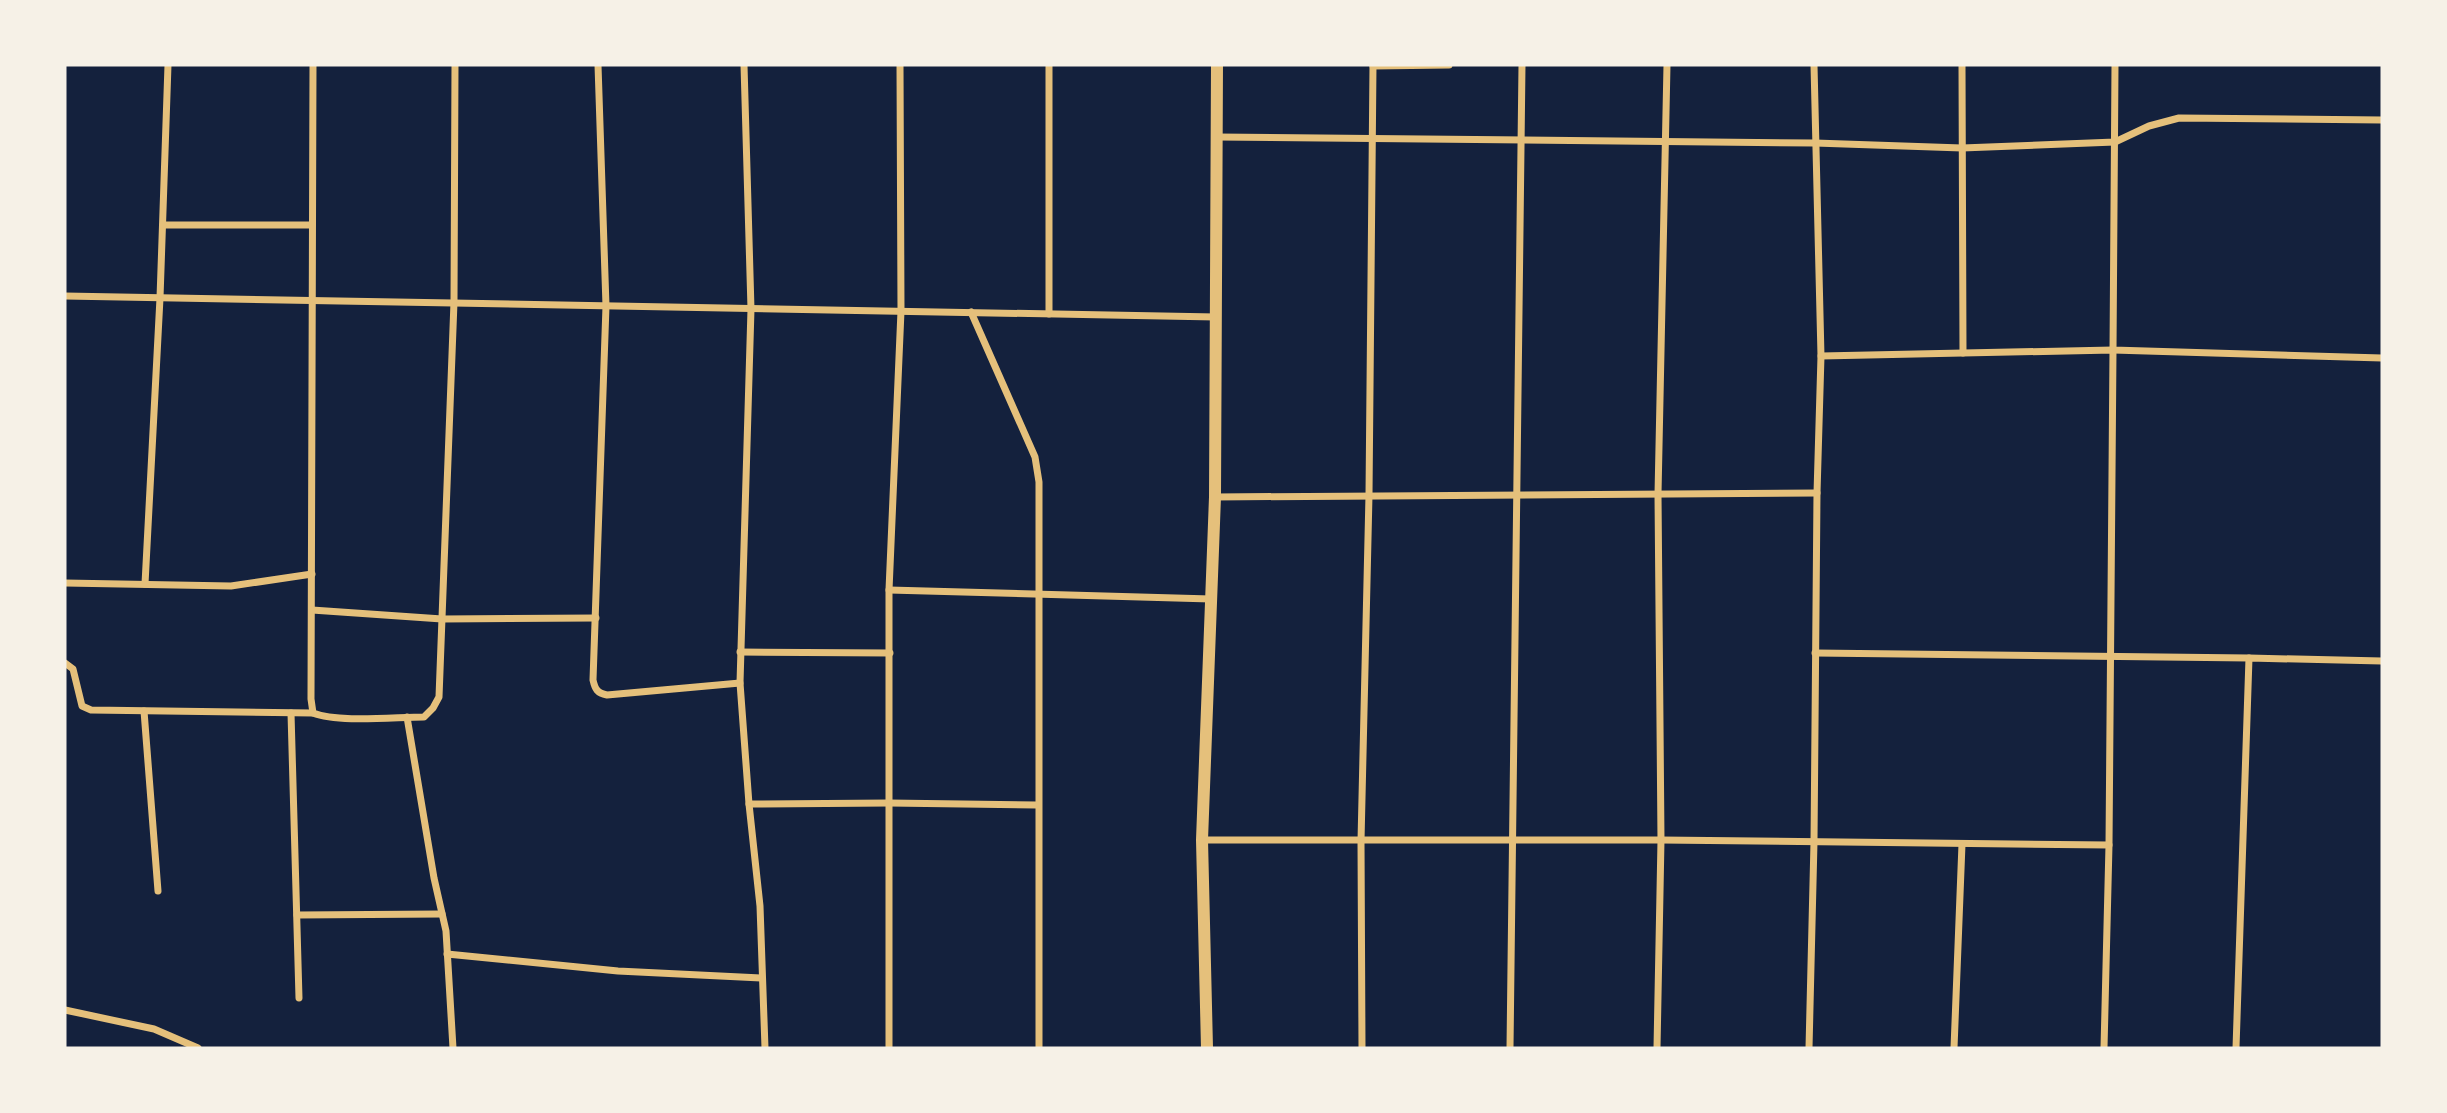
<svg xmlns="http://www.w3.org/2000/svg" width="2447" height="1113" font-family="'Asap Condensed',sans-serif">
<rect width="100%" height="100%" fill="#14213d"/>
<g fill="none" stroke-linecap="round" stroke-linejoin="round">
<g stroke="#e5c07b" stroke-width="7">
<path d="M313 65 311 699 313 713C338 723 395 717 424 717L433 708 439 697 454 302 455 65"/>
<path d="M598 65 606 306 593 680C595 689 597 693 607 695L740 683"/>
<path d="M744 65 751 309 740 683 749 804 760 906 765 1048"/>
<path d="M1049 65V314"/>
<path d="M1962 65 1963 353"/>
<path d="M2115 65 2113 350 2382 358"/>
<path d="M1373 66 1449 65"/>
<path d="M1217 137 1815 143 1962 148 2115 142 2149 126 2179 118 2382 120"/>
<path d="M163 225H312"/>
<path d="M65 296 1216 317"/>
<path d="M971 312 1035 457 1039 482V1048"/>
<path d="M1821 356 2113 350 2109 845"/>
<path d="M1215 497 1817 493"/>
<path d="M65 583 231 586 312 574"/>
<path d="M145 584 160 298 168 65"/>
<path d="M889 590 1211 599"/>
<path d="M312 610 442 619 596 618"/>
<path d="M740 652 890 653"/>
<path d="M1815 653 2249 658"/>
<path d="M65 663 73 669 82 706 91 710 313 713"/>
<path d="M144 711 158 891"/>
<path d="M291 713 299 998"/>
<path d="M407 717 434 878 446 931 453 1048"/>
<path d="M749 804 889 803 1037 805"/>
<path d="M1202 840H1661L2109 845 2104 1048"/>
<path d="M297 915 442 914"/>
<path d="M447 954 618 971 761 978"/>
<path d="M65 1010 154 1029 198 1048"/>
<path d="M889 1048V590L901 311 900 65"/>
<path d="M1362 1048 1361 841 1369 495 1373 65"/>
<path d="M1510 1048 1522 65"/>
<path d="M1657 1048 1661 840 1658 494 1667 65"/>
<path d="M1809 1048 1814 842 1817 493 1821 356 1814 65"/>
<path d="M1954 1048 1962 844"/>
<path d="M2236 1048 2249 658 2382 661"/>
</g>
<path stroke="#e5c07b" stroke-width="12" d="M1207 1048 1202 840 1215 497 1217 65"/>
</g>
<rect width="2447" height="1113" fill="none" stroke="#f6f1e7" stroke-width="133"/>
</svg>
